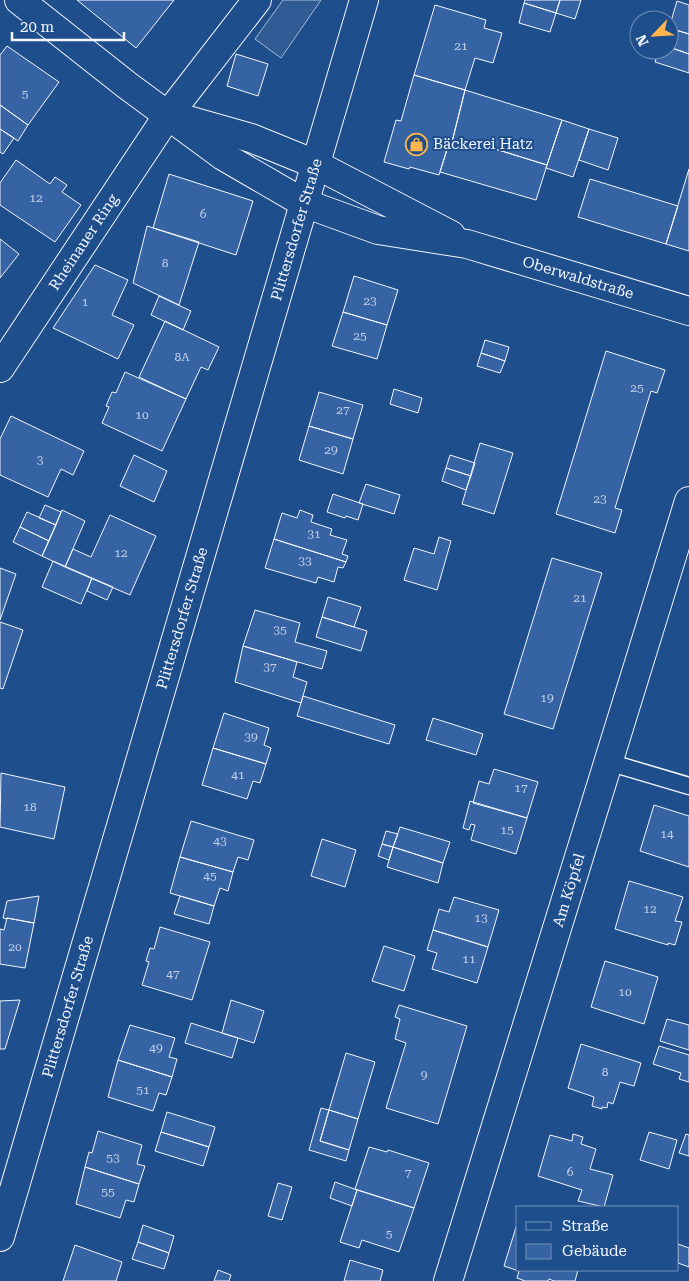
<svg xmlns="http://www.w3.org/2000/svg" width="689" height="1281" font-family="'Roboto Serif',serif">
<rect width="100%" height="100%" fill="#1f4e8c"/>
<path fill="#305b95" stroke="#a8bbd7" d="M 283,0 L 321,0 L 281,58 L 255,39 Z"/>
<path fill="#3563a3" stroke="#f2f6ff" d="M 77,0 L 174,0 L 136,48 Z
M 525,0 L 560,0 L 556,13 L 524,3 Z
M 560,0 L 581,0 L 575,19 L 556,13 Z
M 677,1 L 689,5 L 689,34 L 669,28 Z
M 524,3 L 556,13 L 550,32 L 519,23 Z
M 435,5 L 486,20 L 484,28 L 502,33 L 493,63 L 475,58 L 465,90 L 414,75 Z
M 669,28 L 689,34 L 689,54 L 669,47 Z
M 7,46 L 59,82 L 28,125 L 0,105 L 0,55 Z
M 669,47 L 689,54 L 689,73 L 655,62 L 659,50 L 669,50 Z
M 236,54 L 268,64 L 258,96 L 227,86 Z
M 414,75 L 465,90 L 452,142 L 451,144 L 449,143 L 439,175 L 410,167 L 409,169 L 384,162 L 396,120 L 401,121 Z
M 465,90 L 562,120 L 547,165 L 466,140 L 465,146 L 452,142 Z
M 0,105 L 28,125 L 18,141 L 0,129 Z
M 562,120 L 589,129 L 573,177 L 546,168 Z
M 0,129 L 14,138 L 3,154 L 0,152 Z
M 589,129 L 618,138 L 608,170 L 579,160 Z
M 466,140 L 547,165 L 536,200 L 440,172 L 449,143 L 451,144 L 452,142 L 465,146 Z
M 16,160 L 50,184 L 55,177 L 67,185 L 62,192 L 81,205 L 55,242 L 0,205 L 0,183 Z
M 689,169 L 689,251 L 666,244 Z
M 169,174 L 253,201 L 236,255 L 153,228 Z
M 590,179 L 678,206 L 666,244 L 578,217 Z
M 147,226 L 199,242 L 179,305 L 133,283 Z
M 0,239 L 19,254 L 0,278 Z
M 95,265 L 128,280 L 112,315 L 134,325 L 118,359 L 53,328 Z
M 354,276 L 398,290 L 387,325 L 343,312 Z
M 159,296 L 191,311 L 183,330 L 151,315 Z
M 343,312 L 387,325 L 377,359 L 332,346 Z
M 165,321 L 219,347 L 208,370 L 201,367 L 186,399 L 139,377 Z
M 485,340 L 509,347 L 505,361 L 481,353 Z
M 606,351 L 665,370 L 657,393 L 651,391 L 615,508 L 622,510 L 615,533 L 556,514 Z
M 481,353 L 505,361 L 500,373 L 477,366 Z
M 125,372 L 186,399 L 162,451 L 102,423 L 109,407 L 106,406 L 112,392 L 116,393 Z
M 394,389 L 422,398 L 418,413 L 390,404 Z
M 319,392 L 363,405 L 353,439 L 309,426 Z
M 11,416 L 84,451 L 73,475 L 61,469 L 48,497 L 0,475 L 0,439 Z
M 309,426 L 353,439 L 343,474 L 299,460 Z
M 480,443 L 513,453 L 494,514 L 462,504 Z
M 134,455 L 167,471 L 154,502 L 120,486 Z
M 450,455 L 475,463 L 471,476 L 446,468 Z
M 446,468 L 471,476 L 466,490 L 442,481 Z
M 366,484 L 400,495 L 394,514 L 359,503 Z
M 333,494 L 363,504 L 358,520 L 346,516 L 345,518 L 327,512 Z
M 45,505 L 61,512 L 56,525 L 39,518 Z
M 62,510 L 85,521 L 65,567 L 42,556 Z
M 300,510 L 313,515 L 311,522 L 332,529 L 330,535 L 347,540 L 342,554 L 348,556 L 346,562 L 274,539 L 282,513 L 297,518 Z
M 27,512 L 56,525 L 49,541 L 20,527 Z
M 110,515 L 156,536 L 130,595 L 65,567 L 73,549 L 91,557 Z
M 20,527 L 49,541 L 42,556 L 13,542 Z
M 439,537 L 451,541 L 437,590 L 404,580 L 414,548 L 434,554 Z
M 274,539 L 346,562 L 343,568 L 338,567 L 334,582 L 318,577 L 316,583 L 265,568 Z
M 552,558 L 602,573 L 553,729 L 504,714 Z
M 53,561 L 92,578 L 81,604 L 42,587 Z
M 0,568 L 16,574 L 0,620 Z
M 92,578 L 113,587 L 107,600 L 87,591 Z
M 328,597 L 361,607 L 354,627 L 322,617 Z
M 255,610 L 300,623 L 295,642 L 327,651 L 322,669 L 243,646 Z
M 322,617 L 367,631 L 361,651 L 316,637 Z
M 0,622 L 23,630 L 3,689 L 0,688 Z
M 243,646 L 297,662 L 293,677 L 307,682 L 301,703 L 235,682 Z
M 303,696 L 395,725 L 389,744 L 297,716 Z
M 224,713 L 269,728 L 264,745 L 271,748 L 266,764 L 213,748 Z
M 433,718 L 483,734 L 476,755 L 426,740 Z
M 213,748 L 266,764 L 260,783 L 253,781 L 247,799 L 202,785 Z
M 494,769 L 538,782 L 527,818 L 473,803 L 479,781 L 489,784 Z
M 1,773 L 65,787 L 54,839 L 0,827 Z
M 470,801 L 527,818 L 516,854 L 471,840 L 475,825 L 471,824 L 469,830 L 463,828 Z
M 654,805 L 689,816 L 689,867 L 640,851 Z
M 191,821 L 254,840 L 248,860 L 238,857 L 233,872 L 180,857 Z
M 400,827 L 450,842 L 443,863 L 393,847 Z
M 386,831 L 398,834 L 393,847 L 382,844 Z
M 322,839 L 356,850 L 345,887 L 311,876 Z
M 382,844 L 393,847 L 389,860 L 378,856 Z
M 393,847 L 443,863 L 438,883 L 387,867 Z
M 180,857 L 233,872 L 228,891 L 220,888 L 214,906 L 170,893 Z
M 629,881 L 683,897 L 675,921 L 682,922 L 675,945 L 668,943 L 668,945 L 615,929 Z
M 39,896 L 34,923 L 7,918 L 7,919 L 3,918 L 7,901 Z
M 180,896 L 214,906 L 209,924 L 174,914 Z
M 454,897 L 499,910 L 488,947 L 433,930 L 439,909 L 449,912 Z
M 7,918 L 34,923 L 25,968 L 0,964 L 0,929 L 4,930 Z
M 160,927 L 210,942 L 192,1000 L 142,985 L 149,962 L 146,961 L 150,948 L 154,949 Z
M 433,930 L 488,947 L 477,983 L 432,969 L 437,953 L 427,950 Z
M 384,946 L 415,956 L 404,991 L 372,981 Z
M 605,961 L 658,977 L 644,1024 L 591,1007 Z
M 20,1000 L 5,1049 L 0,1049 L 0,1001 Z
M 231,1000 L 264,1011 L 254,1043 L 222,1033 Z
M 399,1005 L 467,1026 L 438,1124 L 386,1108 L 406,1043 L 395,1039 L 400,1019 L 395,1017 Z
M 667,1019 L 689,1025 L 689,1050 L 660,1041 Z
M 191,1023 L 238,1038 L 232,1058 L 185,1043 Z
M 130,1025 L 175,1038 L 169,1057 L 177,1059 L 172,1077 L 118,1060 Z
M 581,1044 L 641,1063 L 634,1086 L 620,1082 L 613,1104 L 608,1102 L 607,1108 L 602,1107 L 602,1109 L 592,1106 L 594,1097 L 568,1088 Z
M 659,1046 L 689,1055 L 689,1082 L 679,1079 L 681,1073 L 653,1064 Z
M 346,1053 L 375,1062 L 358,1119 L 329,1110 Z
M 118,1060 L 172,1077 L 166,1095 L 159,1093 L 153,1111 L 108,1097 Z
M 321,1108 L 329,1110 L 320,1141 L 349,1150 L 346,1161 L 309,1150 Z
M 329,1110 L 358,1119 L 349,1150 L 320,1141 Z
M 167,1112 L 215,1127 L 209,1147 L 161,1132 Z
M 98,1131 L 142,1145 L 137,1164 L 145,1166 L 139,1184 L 85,1167 L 89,1152 L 92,1153 Z
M 161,1132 L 209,1147 L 203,1166 L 155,1151 Z
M 649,1132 L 677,1140 L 669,1169 L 640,1160 Z
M 573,1134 L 583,1137 L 581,1144 L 596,1149 L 590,1169 L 613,1175 L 604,1207 L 578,1201 L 582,1190 L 538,1176 L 550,1135 L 572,1141 Z
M 686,1134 L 689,1135 L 689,1156 L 679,1153 Z
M 369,1147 L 387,1152 L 388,1150 L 429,1163 L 414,1208 L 355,1189 Z
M 85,1167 L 139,1184 L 134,1202 L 126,1200 L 120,1218 L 76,1204 Z
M 335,1182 L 357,1190 L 352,1206 L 330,1198 Z
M 278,1183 L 292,1187 L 282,1220 L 268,1216 Z
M 357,1190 L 414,1208 L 399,1252 L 362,1240 L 359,1248 L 340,1242 Z
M 517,1224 L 518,1270 L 578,1270 L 575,1281 L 554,1281 L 549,1279 L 548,1281 L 525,1281 L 517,1278 L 519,1271 L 504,1266 Z
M 143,1225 L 174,1236 L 169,1253 L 138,1242 Z
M 138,1242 L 169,1253 L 164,1269 L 132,1259 Z
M 678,1244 L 689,1248 L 689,1267 L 678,1263 Z
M 75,1245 L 122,1262 L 116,1281 L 63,1281 Z
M 350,1260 L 383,1270 L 380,1281 L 344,1281 Z
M 218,1270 L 231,1275 L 229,1281 L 214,1281 Z"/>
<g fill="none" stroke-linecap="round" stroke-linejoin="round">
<defs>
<path id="service" d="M 608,762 L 689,786"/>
<g id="minor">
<path d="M 19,0 L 128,86 L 223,156 L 304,203"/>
<path d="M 184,119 L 251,138 L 315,164"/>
<path id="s1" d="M 0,368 L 168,115 L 257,0"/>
<path id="s2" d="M 448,1281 L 689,501"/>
</g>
<g id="tertiary">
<path d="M 315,164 L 451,235"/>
<path id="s3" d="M 304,203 L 378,230 L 467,244 L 689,311"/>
<path id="s4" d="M 0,1237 L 364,0"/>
</g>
</defs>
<use href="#service" stroke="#f2f6ff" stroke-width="19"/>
<use href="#minor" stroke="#f2f6ff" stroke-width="30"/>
<use href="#tertiary" stroke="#f2f6ff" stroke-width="30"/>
<use href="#service" stroke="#1f4e8c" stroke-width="16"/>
<use href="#minor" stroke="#1f4e8c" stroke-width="28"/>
<use href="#tertiary" stroke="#1f4e8c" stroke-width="28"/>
</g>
<defs>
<symbol id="shop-ring" viewBox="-11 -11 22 22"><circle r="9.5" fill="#1f4e8c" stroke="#ffb74d" stroke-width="1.5"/><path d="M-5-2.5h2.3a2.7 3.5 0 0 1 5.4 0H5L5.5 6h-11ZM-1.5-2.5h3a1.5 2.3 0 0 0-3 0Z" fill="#ffb74d"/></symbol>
</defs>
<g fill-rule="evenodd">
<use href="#shop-ring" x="404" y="132" width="25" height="25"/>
</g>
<g text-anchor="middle" stroke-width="4" stroke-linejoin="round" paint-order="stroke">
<g font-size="12" fill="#c3d1e8">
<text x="461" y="50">21</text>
<text x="25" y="98">5</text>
<text x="36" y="202">12</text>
<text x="203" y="218">6</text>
<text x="165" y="267">8</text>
<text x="370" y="305">23</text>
<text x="85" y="306">1</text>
<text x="360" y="340">25</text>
<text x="182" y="361">8A</text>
<text x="637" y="392">25</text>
<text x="343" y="414">27</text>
<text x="142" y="419">10</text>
<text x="331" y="454">29</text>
<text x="40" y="464">3</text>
<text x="600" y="503">23</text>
<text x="314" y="538">31</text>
<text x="121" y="557">12</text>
<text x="305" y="565">33</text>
<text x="580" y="602">21</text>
<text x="280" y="634">35</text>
<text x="270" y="671">37</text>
<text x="547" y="702">19</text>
<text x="251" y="741">39</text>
<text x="238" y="779">41</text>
<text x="521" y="792">17</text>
<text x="30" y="811">18</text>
<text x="507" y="834">15</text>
<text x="667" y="838">14</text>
<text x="220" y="845">43</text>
<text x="210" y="880">45</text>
<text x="650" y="913">12</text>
<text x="481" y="922">13</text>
<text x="15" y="951">20</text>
<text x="469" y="963">11</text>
<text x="173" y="978">47</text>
<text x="625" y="996">10</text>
<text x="156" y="1052">49</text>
<text x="605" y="1076">8</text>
<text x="424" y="1079">9</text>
<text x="143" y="1094">51</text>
<text x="113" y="1162">53</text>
<text x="570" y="1176">6</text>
<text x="408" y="1177">7</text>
<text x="108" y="1196">55</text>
<text x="389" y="1238">5</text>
</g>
<g font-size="15" fill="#f2f6ff" stroke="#1f4e8c" text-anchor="start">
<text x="433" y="149">Bäckerei Hatz</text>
</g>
<g font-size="15" fill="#f2f6ff" stroke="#1f4e8c">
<text dy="5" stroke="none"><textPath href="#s4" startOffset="1050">Plittersdorfer Straße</textPath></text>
<text dy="5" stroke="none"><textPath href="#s1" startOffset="151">Rheinauer Ring</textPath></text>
<text dy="5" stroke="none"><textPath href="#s3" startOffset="285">Oberwaldstraße</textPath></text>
<text dy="5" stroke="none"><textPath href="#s4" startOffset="645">Plittersdorfer Straße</textPath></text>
<text dy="5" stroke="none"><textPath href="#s2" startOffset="409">Am Köpfel</textPath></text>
<text dy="5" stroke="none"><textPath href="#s4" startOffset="240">Plittersdorfer Straße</textPath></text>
</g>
</g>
<rect x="516" y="1206" width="162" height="65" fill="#1f4e8c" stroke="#7391ba"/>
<rect x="526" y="1222" width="25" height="8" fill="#1f4e8c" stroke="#7391ba"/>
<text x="562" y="1231" font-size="15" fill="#f2f6ff">Straße</text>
<rect x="526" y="1244" width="25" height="15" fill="#3563a3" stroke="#7391ba"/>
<text x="562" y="1256" font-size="15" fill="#f2f6ff">Gebäude</text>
<g transform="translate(654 35) rotate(245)"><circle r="24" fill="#1f4e8c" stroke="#7391ba"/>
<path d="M0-4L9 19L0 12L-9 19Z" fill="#ffb74d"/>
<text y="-8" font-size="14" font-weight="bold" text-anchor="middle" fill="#f2f6ff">N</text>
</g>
<path d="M12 32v8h112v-8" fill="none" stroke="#f2f6ff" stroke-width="2.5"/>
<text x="20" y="32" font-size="15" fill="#f2f6ff" stroke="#1f4e8c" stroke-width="4" paint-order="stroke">20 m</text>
</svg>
